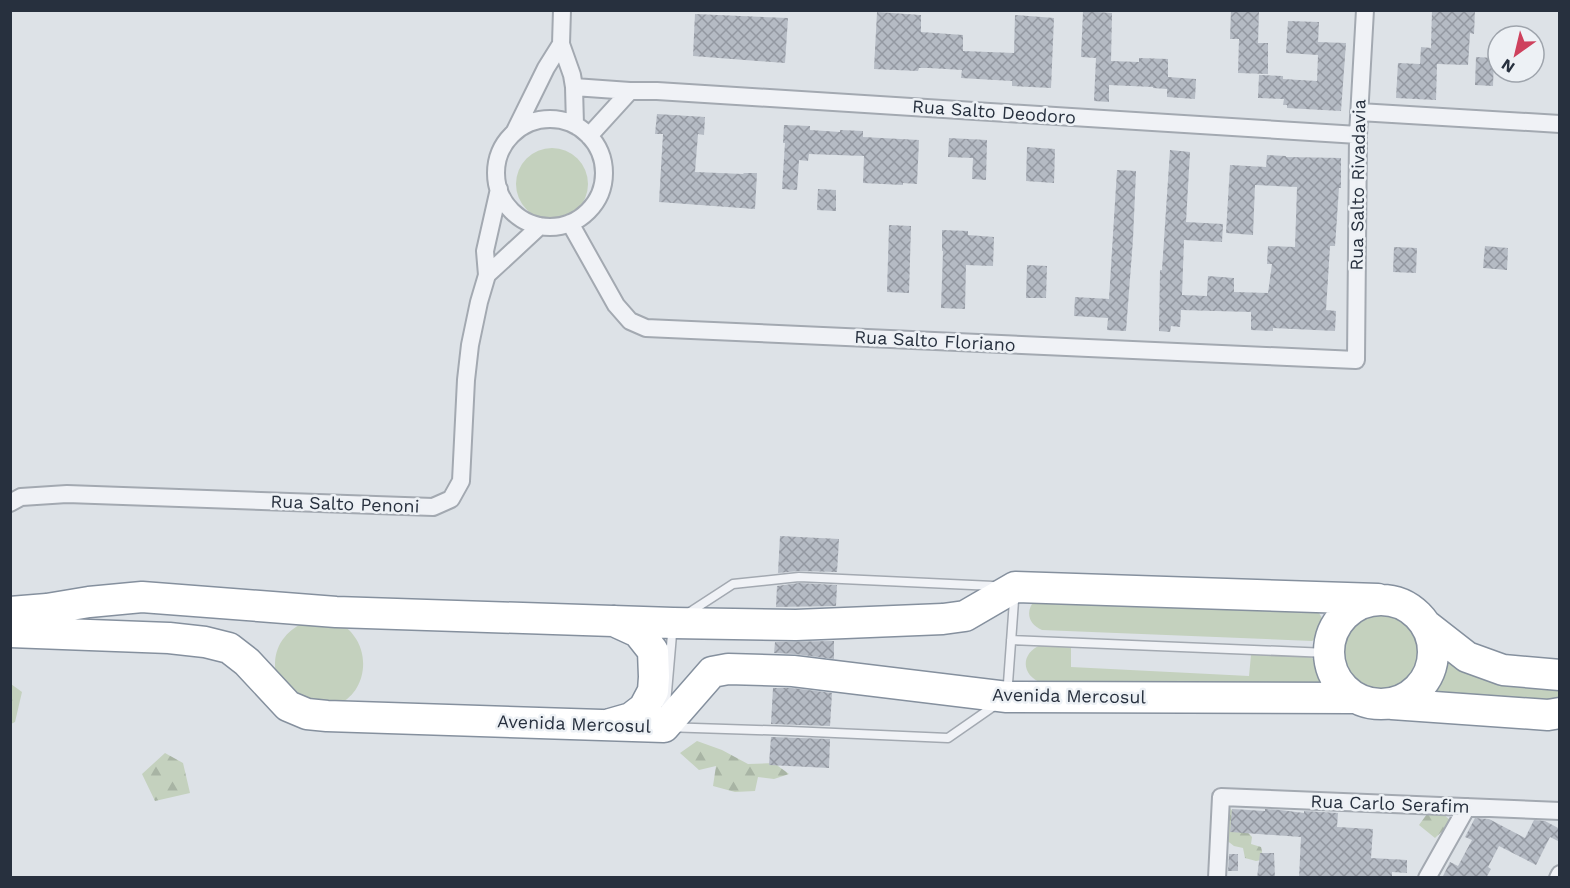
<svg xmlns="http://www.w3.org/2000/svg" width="1570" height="888" font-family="'Work Sans',sans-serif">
<defs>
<pattern id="forest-firs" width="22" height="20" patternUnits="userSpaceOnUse" patternTransform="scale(1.5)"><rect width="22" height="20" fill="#c4d1be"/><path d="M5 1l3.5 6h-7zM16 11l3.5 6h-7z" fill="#a8b4a4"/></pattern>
<pattern id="building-cross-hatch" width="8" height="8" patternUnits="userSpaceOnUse" patternTransform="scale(1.5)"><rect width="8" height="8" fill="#b5bbc4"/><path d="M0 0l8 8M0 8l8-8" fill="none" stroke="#9398a1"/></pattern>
</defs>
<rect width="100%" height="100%" fill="#dde2e7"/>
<path fill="#c4d1be" d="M516 184a36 36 0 1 1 72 0a36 36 0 1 1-72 0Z
M 1035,600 L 1317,611 C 1327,621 1325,634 1312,641 L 1042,630 C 1028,624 1025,611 1035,600 Z
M1338 654a44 44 0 1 1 88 0a44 44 0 1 1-88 0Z
M 307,621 C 316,622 336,623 344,627 C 348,628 352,633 354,636 C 370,657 365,692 339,704 C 330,707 316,706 307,706 C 300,700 280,684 277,677 C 275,673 275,667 275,663 C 276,642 289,629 307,621 Z
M 1041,645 L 1071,647 L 1071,667 L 1249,676 L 1251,655 L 1308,656 C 1321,661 1320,675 1328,686 L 1042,683 C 1021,676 1020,653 1041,645 Z
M 1450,660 L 1559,681 L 1559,706 L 1431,694 L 1441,680 Z"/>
<path fill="url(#forest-firs)" d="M 11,684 L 22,692 L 15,722 L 11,724 Z
M 697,741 L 722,750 L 748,764 L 774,763 L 789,774 L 774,779 L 758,777 L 755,791 L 735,792 L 713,786 L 716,766 L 699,770 L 680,753 Z
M 165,753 L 183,763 L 190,793 L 155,801 L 142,774 Z
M 1230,808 C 1238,817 1243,828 1252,837 L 1251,844 L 1261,847 L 1262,851 L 1261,860 L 1256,861 L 1245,858 L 1243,848 L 1234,846 L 1221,836 L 1225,812 Z
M 1441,812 L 1452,822 L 1435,838 L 1419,825 L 1427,814 Z"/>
<path fill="url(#building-cross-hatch)" d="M 1231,10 L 1259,10 L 1258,43 L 1268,43 L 1268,74 L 1238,73 L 1239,39 L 1230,39 Z
M 1432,10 L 1475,10 L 1474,34 L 1470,33 L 1468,65 L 1437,64 L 1436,100 L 1396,98 L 1398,63 L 1420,64 L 1421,47 L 1431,48 Z
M 1083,11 L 1112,13 L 1111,61 L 1139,62 L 1139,58 L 1168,59 L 1168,77 L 1196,79 L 1195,99 L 1167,97 L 1167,89 L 1153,88 L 1153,87 L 1109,85 L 1109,102 L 1094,101 L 1096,58 L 1081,57 Z
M 877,12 L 921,15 L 921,32 L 963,35 L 963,51 L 1014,53 L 1015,15 L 1054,18 L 1051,88 L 1012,86 L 1012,81 L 961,78 L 962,70 L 929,68 L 919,68 L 918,71 L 874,69 Z
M 695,14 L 788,18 L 785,63 L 693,56 Z
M 1288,21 L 1319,22 L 1318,42 L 1346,43 L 1341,111 L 1287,108 L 1287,105 L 1283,105 L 1284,99 L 1258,98 L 1259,75 L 1283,76 L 1283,79 L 1317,81 L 1318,55 L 1286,53 Z
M 1476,57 L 1494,58 L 1493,86 L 1475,85 Z
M 657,114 L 705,117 L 704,135 L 698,134 L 695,172 L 743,174 L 744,173 L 757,173 L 755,209 L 659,202 L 663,134 L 655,134 Z
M 784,125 L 810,126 L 810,130 L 840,132 L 840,130 L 863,131 L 863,137 L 919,140 L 917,184 L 903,183 L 903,185 L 863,183 L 864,156 L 809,154 L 808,161 L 799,160 L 797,190 L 782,189 L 785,143 L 783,143 Z
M 949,138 L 987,140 L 986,180 L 972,179 L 973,158 L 948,157 Z
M 1027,147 L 1055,149 L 1054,183 L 1026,181 Z
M 1170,150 L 1190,152 L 1186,222 L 1223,224 L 1222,242 L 1184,240 L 1182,295 L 1207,296 L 1208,276 L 1234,278 L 1234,292 L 1268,293 L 1272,264 L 1267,264 L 1268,246 L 1295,247 L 1297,187 L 1255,185 L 1253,235 L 1226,233 L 1230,165 L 1266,167 L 1267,155 L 1286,156 L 1286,157 L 1341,158 L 1341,188 L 1339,188 L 1335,246 L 1330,246 L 1326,310 L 1336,311 L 1335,331 L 1273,328 L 1273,331 L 1251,330 L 1251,312 L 1181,310 L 1180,327 L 1171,326 L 1170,332 L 1159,331 L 1160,270 L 1162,270 Z
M 1117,170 L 1136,171 L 1133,239 L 1126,331 L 1107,330 L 1108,318 L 1074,316 L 1075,297 L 1109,299 Z
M 818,189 L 836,190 L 836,211 L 817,210 Z
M 889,225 L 911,226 L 909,293 L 887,292 Z
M 942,230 L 968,231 L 968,235 L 994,237 L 993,266 L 966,265 L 965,309 L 941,308 L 943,251 L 942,251 Z
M 1485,246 L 1508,248 L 1507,270 L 1483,268 Z
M 1394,247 L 1417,248 L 1416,273 L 1393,272 Z
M 1027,265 L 1047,266 L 1046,298 L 1026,298 Z
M 780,536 L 839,539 L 837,572 L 799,571 L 778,573 Z
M 799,583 L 837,585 L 836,606 L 776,607 L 777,586 Z
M 834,641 L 834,659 L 795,654 L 774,653 L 775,642 Z
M 773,688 L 792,688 L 832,693 L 830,726 L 771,724 Z
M 771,737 L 830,739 L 829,768 L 769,765 Z
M 1232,809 L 1265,811 L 1265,809 L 1280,810 L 1304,813 L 1304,811 L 1338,813 L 1337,827 L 1373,829 L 1371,858 L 1407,860 L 1407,873 L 1392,872 L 1392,878 L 1299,878 L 1301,837 L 1230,832 Z
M 1475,818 L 1489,819 L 1525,838 L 1534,820 L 1545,821 L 1560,829 L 1560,842 L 1550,837 L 1536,865 L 1499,846 L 1488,867 L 1491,869 L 1486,878 L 1442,878 L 1450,862 L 1458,866 L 1472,840 L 1465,837 Z
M 1260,853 L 1274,853 L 1275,878 L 1257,878 Z
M 1229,854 L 1238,854 L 1238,871 L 1228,871 Z"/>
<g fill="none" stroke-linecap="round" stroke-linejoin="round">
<defs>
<path id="lane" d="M 799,577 L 1015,587 L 1007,697 L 948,738 L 790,731 L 664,727 L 673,623 L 733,584 Z
M 1011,640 L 1328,653"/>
<path id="street" d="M 562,10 L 561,44 L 572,75 L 574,87 L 575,125
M 574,87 L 630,91 L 657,91 L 1358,135
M 1359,112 L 1560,124
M496 173a54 54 0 1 1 108 0a54 54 0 1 1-108 0Z
M 515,131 L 546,68 L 561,44
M 589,136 L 630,91
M 570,223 L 616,305 L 630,321 L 646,328 L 1356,360 L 1358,135 L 1365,10
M 487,275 L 540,226
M 10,503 L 21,497 L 67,494 L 433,507 L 451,499 L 461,481 L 466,380 L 470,345 L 479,302 L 487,275 L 485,251 L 499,189
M 1217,878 L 1221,797 L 1560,811
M 1427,878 L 1467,807
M 1558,878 L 1560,874"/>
<path id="highway" d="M1329 652a52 52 0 1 1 104 0a52 52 0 1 1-104 0Z
M 10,612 L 47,609 L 89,602 L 142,597 L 336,612 L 673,623 L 796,625 L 943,619 L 965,616 L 1015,587 L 1378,599
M 1426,625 L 1467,657 L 1503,670 L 1560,675
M 10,632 L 169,638 L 205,642 L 229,648 L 247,662 L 288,706 L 307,714 L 327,716 L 664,727 L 712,672 L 728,669 L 793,671 L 1007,697 L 1353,698
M 1392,704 L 1548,715 L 1560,713
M 610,724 L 631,718 L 644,708 L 653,691 L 654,677 L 653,651 L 638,632 L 614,621"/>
</defs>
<use href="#lane" stroke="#a3a9b1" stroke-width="11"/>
<use href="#street" stroke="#a3a9b1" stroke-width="20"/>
<use href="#highway" stroke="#85909e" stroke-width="33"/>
<use href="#lane" stroke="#f0f2f6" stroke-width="8"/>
<use href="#street" stroke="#f0f2f6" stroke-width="16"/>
<use href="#highway" stroke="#fff" stroke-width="30"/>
</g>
<g text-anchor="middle" stroke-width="5" stroke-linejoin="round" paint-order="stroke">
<g font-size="18" fill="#27303e" stroke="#edf1f5">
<text transform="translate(994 112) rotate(4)" y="6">Rua Salto Deodoro</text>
<text transform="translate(1358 185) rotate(-89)" y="6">Rua Salto Rivadavia</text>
<text transform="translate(935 341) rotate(3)" y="6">Rua Salto Floriano</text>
<text transform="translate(345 504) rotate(2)" y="6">Rua Salto Penoni</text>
<text transform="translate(1069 696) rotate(1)" y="6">Avenida Mercosul</text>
<text transform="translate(574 724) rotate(2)" y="6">Avenida Mercosul</text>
<text transform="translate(1390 804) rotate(2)" y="6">Rua Carlo Serafim</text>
</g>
</g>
<rect width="1570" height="888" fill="none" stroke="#27303e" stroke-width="24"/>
<g transform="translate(1516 54) rotate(214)"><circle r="28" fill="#edf1f5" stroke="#9ea4ac" stroke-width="1.5"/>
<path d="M0-4.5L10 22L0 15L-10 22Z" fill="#ce415d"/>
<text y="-9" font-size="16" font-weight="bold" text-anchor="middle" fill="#27303e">N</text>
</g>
</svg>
